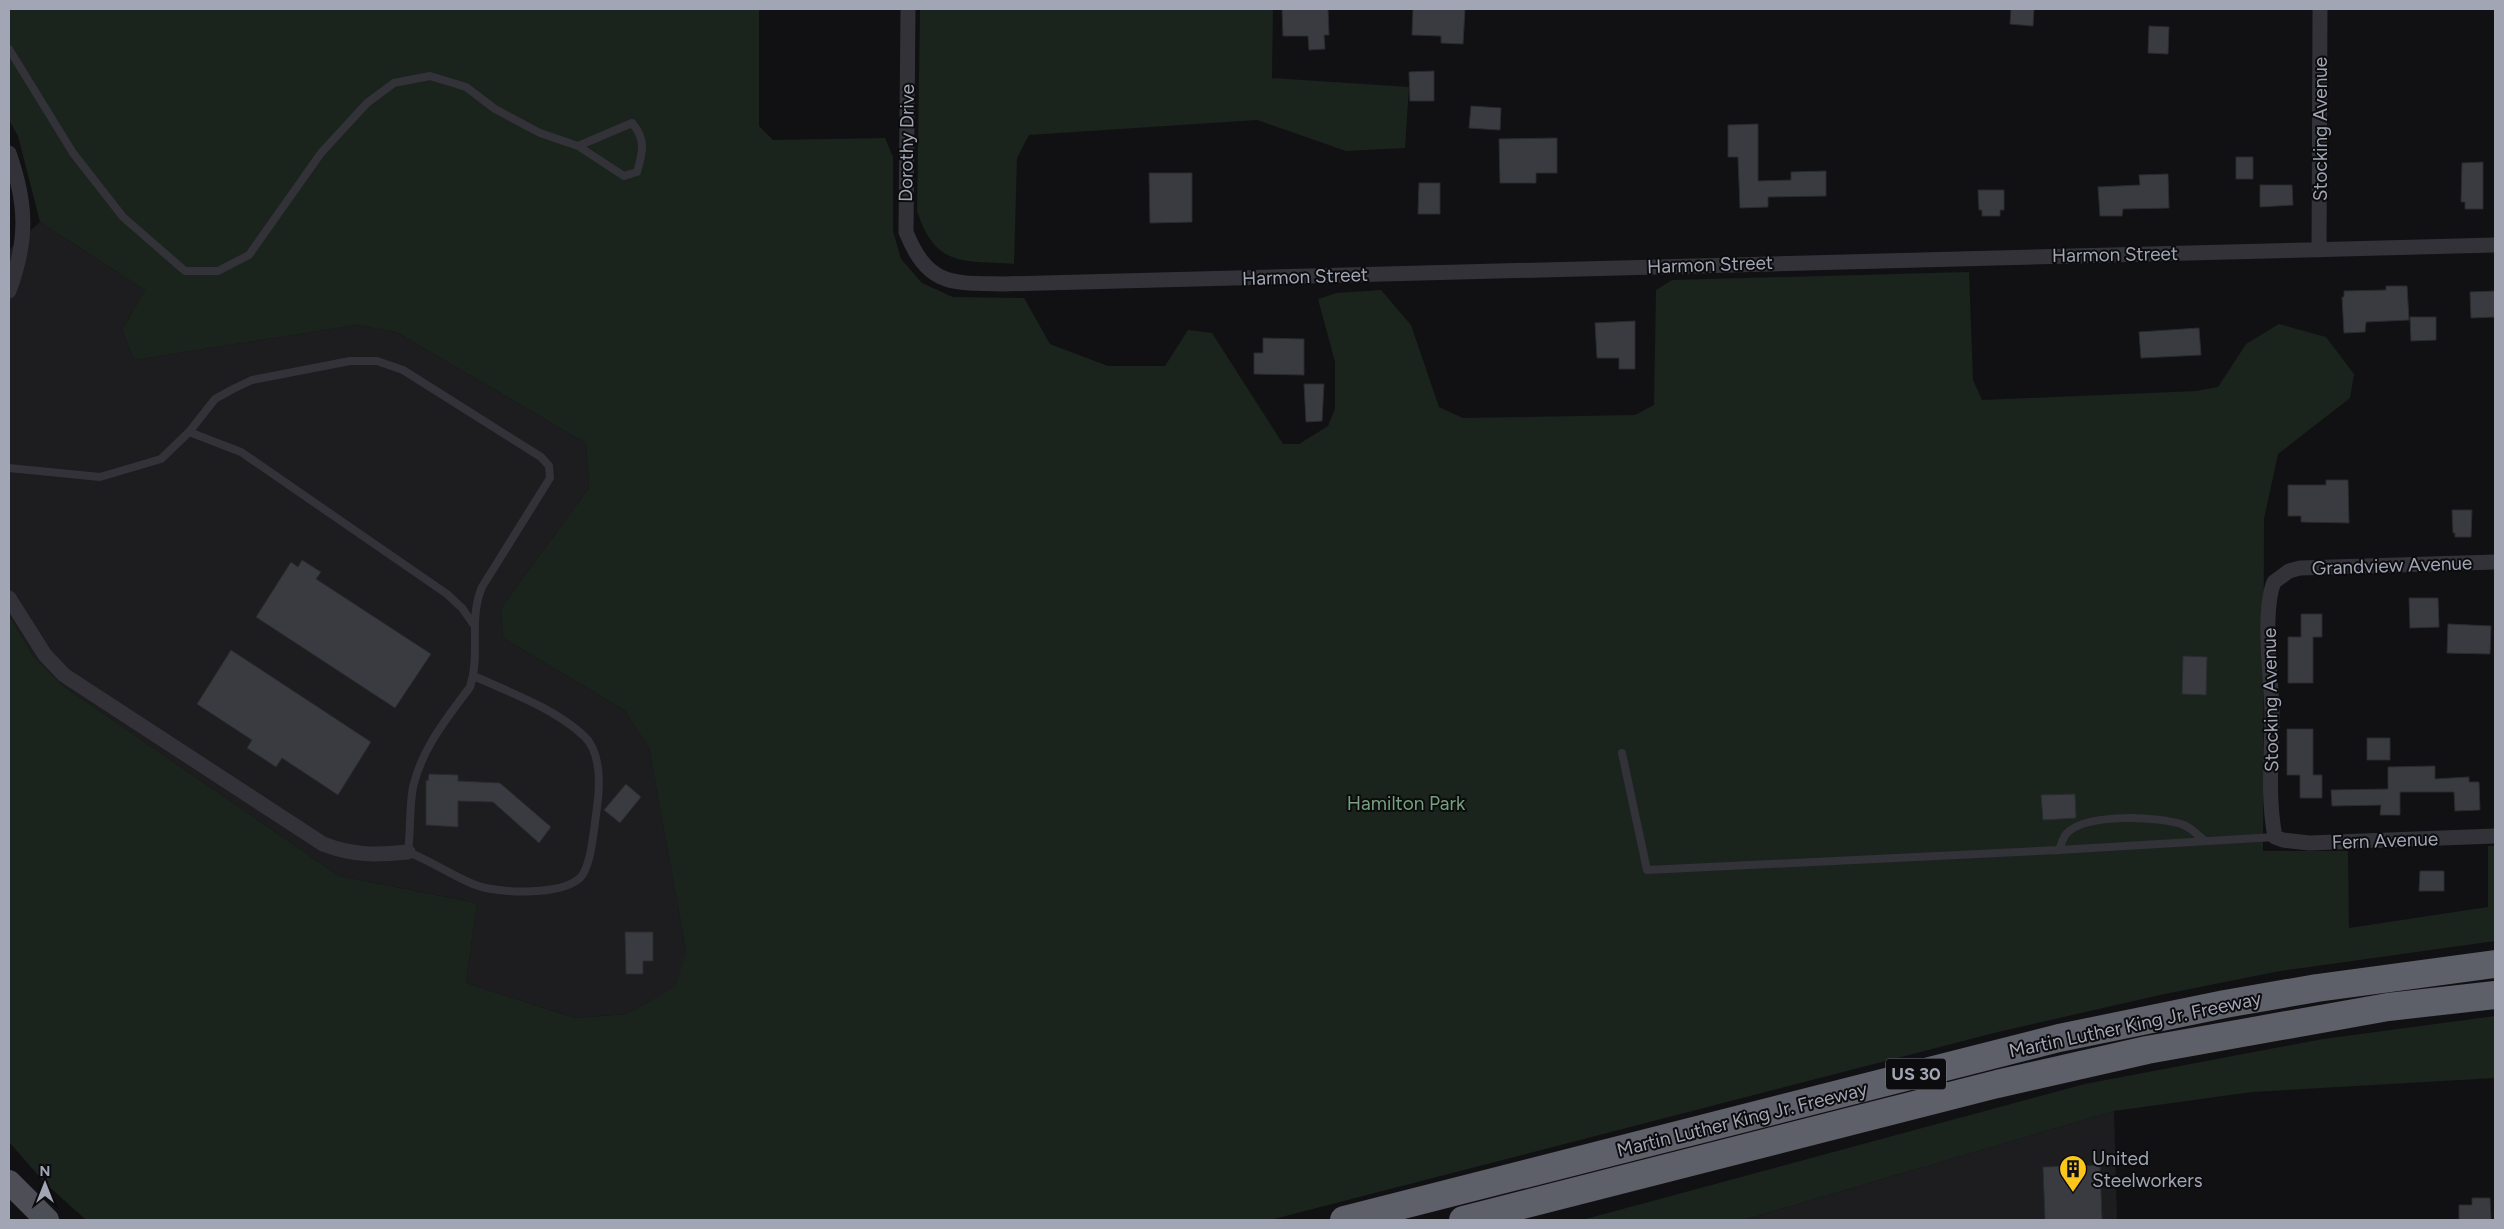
<svg xmlns="http://www.w3.org/2000/svg" width="2504" height="1229" font-family="Figtree,sans-serif">
<rect width="100%" height="100%" fill="#111113"/>
<path fill="#1d1d20" d="M 40,222 L 145,290 L 122,330 L 134,360 L 356,325 L 396,332 L 586,443 L 589,488 L 501,608 L 503,638 L 624,710 L 649,748 L 686,950 L 677,986 L 627,1014 L 575,1018 L 466,983 L 477,903 L 339,876 L 63,686 L 33,656 L 9,615 L 9,250 Z
M 2114,1111 L 2117,1220 L 1743,1220 Z"/>
<path fill="#1b231d" d="M 9,9 L 759,9 L 759,126 L 773,140 L 885,138 L 893,157 L 893,231 L 901,259 L 922,283 L 953,297 L 1024,298 L 1050,344 L 1108,366 L 1165,366 L 1188,330 L 1212,333 L 1283,444 L 1299,444 L 1328,426 L 1335,409 L 1335,362 L 1318,299 L 1337,293 L 1381,290 L 1411,325 L 1439,407 L 1463,418 L 1635,415 L 1654,405 L 1656,290 L 1672,280 L 1969,272 L 1973,380 L 1982,400 L 2196,391 L 2218,387 L 2246,344 L 2279,324 L 2326,337 L 2354,374 L 2350,398 L 2278,454 L 2264,519 L 2263,851 L 2348,851 L 2349,928 L 2488,907 L 2488,846 L 2495,846 L 2495,941 L 2280,971 L 2160,995 L 1998,1032 L 1270,1220 L 86,1220 L 45,1183 L 9,1142 L 9,615 L 33,656 L 63,686 L 339,876 L 477,903 L 466,983 L 575,1018 L 627,1014 L 676,986 L 686,950 L 649,748 L 624,710 L 503,638 L 501,608 L 589,488 L 586,443 L 396,332 L 356,325 L 134,360 L 122,330 L 145,290 L 40,222 L 18,136 L 9,120 Z
M 920,9 L 1273,9 L 1272,78 L 1409,87 L 1405,148 L 1346,151 L 1257,120 L 1029,135 L 1017,158 L 1014,264 C 962,260 936,268 917,211 Z
M 2495,1016 L 2495,1078 L 2252,1092 L 2114,1111 L 1743,1220 L 1582,1220 L 2085,1084 L 2323,1039 Z"/>
<path fill="#3a3b40" stroke="#2b2b2f" d="M 1282,9 L 1328,9 L 1329,35 L 1324,35 L 1325,49 L 1309,50 L 1308,36 L 1283,36 Z
M 1413,9 L 1465,9 L 1463,44 L 1441,43 L 1441,36 L 1412,35 Z
M 2011,9 L 2034,9 L 2033,26 L 2010,24 Z
M 2149,26 L 2169,27 L 2168,54 L 2148,53 Z
M 1434,71 L 1434,101 L 1410,101 L 1409,72 Z
M 1471,106 L 1501,108 L 1500,130 L 1469,128 Z
M 1758,124 L 1758,181 L 1791,180 L 1791,172 L 1826,171 L 1826,196 L 1768,197 L 1768,207 L 1740,208 L 1738,157 L 1728,157 L 1728,125 Z
M 1557,138 L 1557,173 L 1536,173 L 1536,183 L 1500,183 L 1499,139 Z
M 2236,157 L 2253,157 L 2253,179 L 2236,179 Z
M 2483,162 L 2483,209 L 2465,209 L 2465,202 L 2461,202 L 2462,163 Z
M 1149,173 L 1192,173 L 1192,222 L 1150,223 Z
M 2168,174 L 2169,208 L 2123,209 L 2122,216 L 2100,216 L 2098,187 L 2140,185 L 2139,175 Z
M 1419,183 L 1440,183 L 1440,214 L 1418,214 Z
M 2260,185 L 2292,185 L 2293,205 L 2260,207 Z
M 1978,190 L 2004,190 L 2004,210 L 2000,210 L 2000,216 L 1982,216 L 1982,210 L 1979,210 Z
M 2386,286 L 2407,286 L 2409,320 L 2366,322 L 2365,332 L 2344,333 L 2342,297 L 2344,297 L 2344,291 L 2386,290 Z
M 2495,291 L 2495,317 L 2471,318 L 2470,292 Z
M 2410,317 L 2436,317 L 2436,340 L 2411,341 Z
M 1635,321 L 1635,369 L 1619,369 L 1619,358 L 1597,358 L 1595,323 Z
M 2199,328 L 2201,355 L 2141,358 L 2139,332 Z
M 1263,338 L 1304,339 L 1304,375 L 1254,374 L 1254,353 L 1263,353 Z
M 1304,384 L 1324,384 L 1322,421 L 1306,422 Z
M 2326,480 L 2348,480 L 2349,523 L 2301,522 L 2301,516 L 2288,516 L 2288,485 L 2326,485 Z
M 2452,510 L 2472,510 L 2471,537 L 2455,537 L 2455,533 L 2453,533 Z
M 302,560 L 321,572 L 316,579 L 431,654 L 395,708 L 256,617 L 291,562 L 298,567 Z
M 2409,598 L 2438,598 L 2439,627 L 2410,628 Z
M 2301,614 L 2322,614 L 2322,637 L 2313,637 L 2313,683 L 2288,683 L 2288,637 L 2301,637 Z
M 2448,624 L 2491,626 L 2490,654 L 2447,653 Z
M 231,650 L 371,742 L 338,795 L 282,758 L 276,767 L 247,748 L 252,740 L 197,704 Z
M 2183,656 L 2207,657 L 2206,695 L 2182,694 Z
M 2287,729 L 2313,729 L 2313,775 L 2322,775 L 2322,798 L 2300,798 L 2300,775 L 2287,775 Z
M 2367,738 L 2390,738 L 2390,760 L 2367,760 Z
M 2435,766 L 2435,779 L 2469,777 L 2469,782 L 2479,782 L 2480,810 L 2455,811 L 2454,792 L 2400,792 L 2400,815 L 2380,815 L 2381,805 L 2332,806 L 2331,790 L 2388,789 L 2388,767 Z
M 429,774 L 458,775 L 458,781 L 500,783 L 551,827 L 539,843 L 493,802 L 458,801 L 458,827 L 426,825 L 426,780 L 428,781 Z
M 626,784 L 641,797 L 620,823 L 604,810 Z
M 2075,794 L 2076,818 L 2043,820 L 2041,795 Z
M 2420,871 L 2444,871 L 2444,891 L 2419,891 Z
M 625,932 L 653,932 L 653,961 L 643,961 L 643,974 L 626,974 Z
M 2100,1165 L 2102,1220 L 2045,1220 L 2043,1167 Z
M 2472,1198 L 2490,1198 L 2491,1220 L 2459,1220 L 2459,1205 L 2472,1205 Z"/>
<g fill="none" stroke-linecap="round" stroke-linejoin="round">
<path stroke="#323238" stroke-width="8" d="M 9,49 L 73,153 L 123,217 L 185,271 L 218,271 L 249,255 L 321,153 L 367,103 L 394,83 L 430,76 L 466,87 L 495,109 L 540,133 L 578,146 L 624,176 L 637,172 C 643,152 646,139 632,123 L 578,146
M 189,432 L 241,452 L 447,594 L 462,608 L 474,625
M 9,468 L 100,477 L 161,459 L 189,432 L 215,399 L 233,389 L 252,380 L 350,361 L 377,361 L 403,370 L 541,457 L 549,466 L 550,478 L 482,587 C 468,620 481,653 470,687 C 447,718 422,748 413,787 C 409,808 411,830 408,852 C 431,861 451,875 473,884 C 496,894 560,896 580,878 C 592,866 594,825 597,808 C 600,786 602,753 584,736 C 554,708 511,693 474,676
M 1622,753 L 1647,870 L 2059,850 L 2275,837
M 2059,850 C 2061,845 2063,837 2067,833 C 2087,813 2159,816 2184,825 C 2191,828 2199,836 2205,841"/>
<path stroke="#323238" stroke-width="15" d="M 908,9 L 906,232 C 928,286 950,283 1003,284 L 2495,245
M 9,153 C 27,204 28,240 9,291
M 2319,250 L 2320,9
M 2495,562 L 2300,568 L 2289,571 L 2274,582 C 2262,612 2271,677 2272,711 C 2272,753 2267,795 2275,837 L 2283,840 L 2309,843 L 2495,836
M 9,598 L 45,655 L 64,675 L 323,844 C 354,856 376,855 408,852"/>
<path stroke="#4d4f57" stroke-width="24" d="M 9,1182 L 47,1220"/>
<path stroke="#5d5f69" stroke-width="28" d="M 1344,1220 L 2059,1038 L 2225,1004 L 2317,988 L 2495,964
M 1463,1220 L 1997,1084 L 2147,1050 L 2388,1007 L 2495,995"/>
</g>
<defs>
<symbol id="building-pin" viewBox="-11 -11 22 30"><path d="M0 17L-7.5 6A9.5 9.5 0 1 1 7.5 6Z" fill="#fec61d" stroke="#0c0c0e"/><path d="M-4-6H4V6H1V3H-1V6H-4ZM-2.5-4.3h1.7v1.8h-1.7ZM.8-4.3h1.7v1.8H.8ZM-2.5-1h1.7V.8h-1.7ZM.8-1h1.7V.8H.8Z" fill="#111"/></symbol>
</defs>
<g fill-rule="evenodd">
<use href="#building-pin" x="2057" y="1153" width="32" height="43"/>
</g>
<g text-anchor="middle" stroke-width="4" stroke-linejoin="round" paint-order="stroke">
<rect fill="#0c0c0e" stroke="#747782" stroke-width="1" x="1886" y="1058.5" width="60" height="31" rx="4"/>
<g font-size="18" font-weight="bold" fill="#a1a5b4">
<text x="1916" y="1080">US 30</text>
</g>
<g font-size="19" fill="#a1a5b4" stroke="#0c0c0e">
<text transform="translate(2320 129) rotate(-90)" y="7">Stocking Avenue</text>
<text transform="translate(906 143) rotate(-89)" y="7">Dorothy Drive</text>
<text transform="translate(2115 254) rotate(-1)" y="7">Harmon Street</text>
<text transform="translate(1710 264) rotate(-2)" y="7">Harmon Street</text>
<text transform="translate(1305 276) rotate(-2)" y="7">Harmon Street</text>
<text transform="translate(2392 565) rotate(-2)" y="7">Grandview Avenue</text>
<text transform="translate(2270 700) rotate(-91)" y="7">Stocking Avenue</text>
<text transform="translate(2385 840) rotate(-2)" y="7">Fern Avenue</text>
<text transform="translate(2135 1024) rotate(-12)" y="7">Martin Luther King Jr. Freeway</text>
<text transform="translate(1742 1119) rotate(-14)" y="7">Martin Luther King Jr. Freeway</text>
</g>
<g font-size="19" fill="#76a17d" stroke="#0c0c0e">
<text x="1406" y="810">Hamilton Park</text>
</g>
<g font-size="19" fill="#a1a5b4" stroke="#0c0c0e" text-anchor="start">
<text x="2092" y="1165">United<tspan x="2092" dy="22">Steelworkers</tspan></text>
</g>
</g>
<rect width="2504" height="1229" fill="none" stroke="#a1a5b4" stroke-width="20"/>
<g transform="translate(45 1184)" stroke="#0c0c0e" stroke-width="4" paint-order="stroke">
<path d="M0-4L9 19L0 12L-9 19Z" fill="#a1a5b4"/>
<text y="-8" font-size="14" font-weight="bold" text-anchor="middle" fill="#a1a5b4">N</text>
</g>
</svg>
